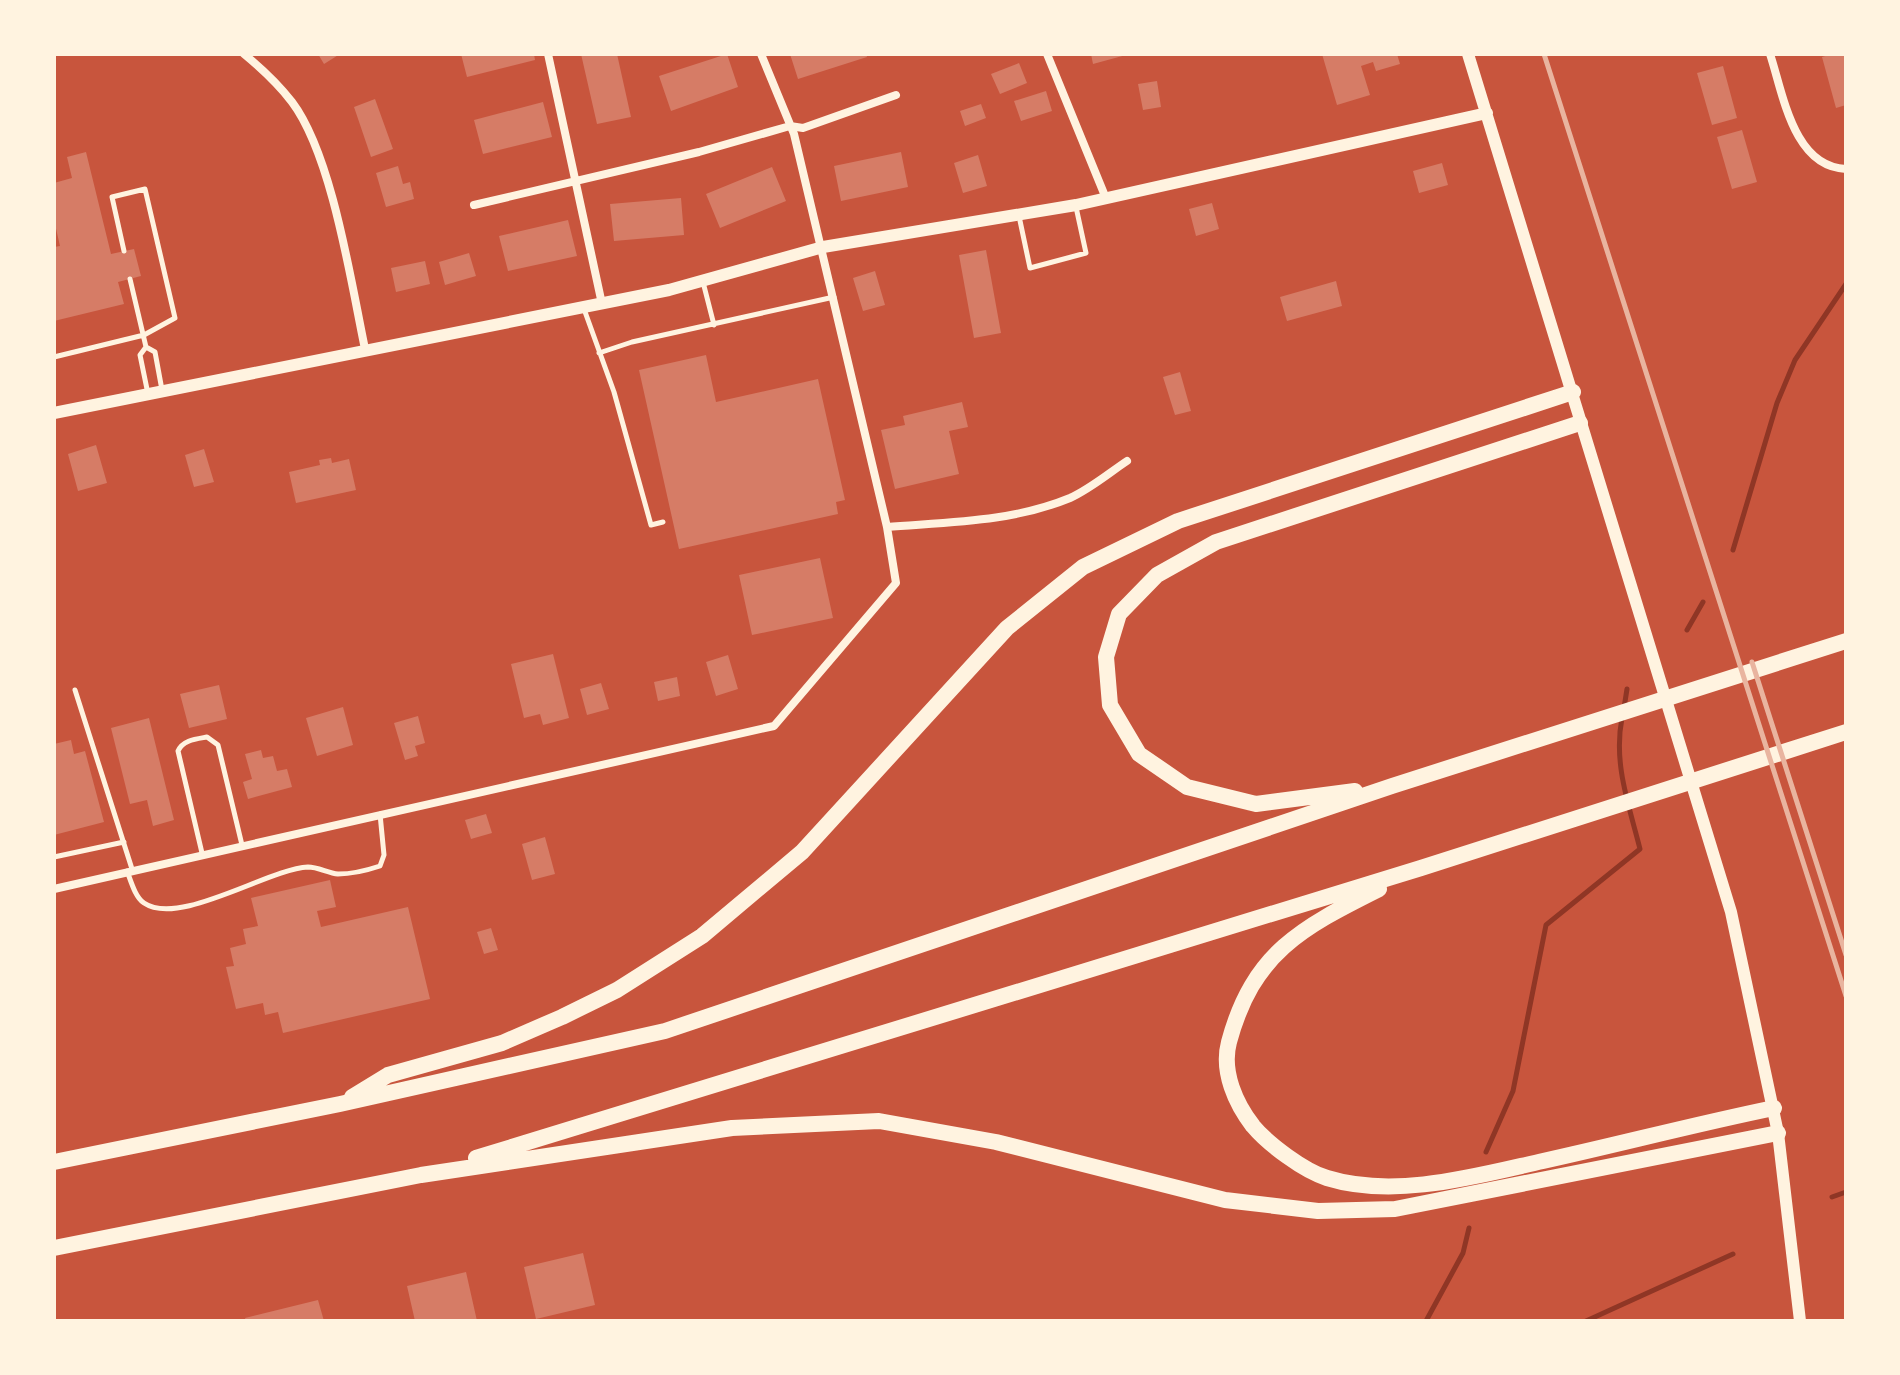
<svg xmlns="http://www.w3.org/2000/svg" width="1900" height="1375" font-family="Figtree,sans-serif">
<rect width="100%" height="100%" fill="#c8553d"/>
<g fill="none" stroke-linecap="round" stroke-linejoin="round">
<path stroke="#8f3625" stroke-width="5" d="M 1733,550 L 1777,403 L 1795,360 L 1846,284
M 1687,630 L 1703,602
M 1624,708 L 1627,689
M 1486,1152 L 1513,1091 L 1546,925 L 1640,849 C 1629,805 1613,763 1622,718
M 1832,1197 L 1846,1192
M 1426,1321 L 1463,1253 L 1469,1228
M 1586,1321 L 1733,1254"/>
</g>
<path fill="#d67c66" d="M 318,54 L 340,54 L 324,64 Z
M 461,54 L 534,54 L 535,60 L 467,77 Z
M 581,54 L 617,54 L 631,117 L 597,124 Z
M 727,54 L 738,87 L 671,111 L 659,76 Z
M 790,54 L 866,54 L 867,57 L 798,79 Z
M 1091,54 L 1126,54 L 1126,55 L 1093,64 Z
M 1322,54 L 1397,54 L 1400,64 L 1376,71 L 1373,62 L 1361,66 L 1370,95 L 1337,105 Z
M 1832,54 L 1846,54 L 1846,105 L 1836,108 L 1822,57 Z
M 1019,63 L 1027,83 L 1000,94 L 991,74 Z
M 1723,66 L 1737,118 L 1712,125 L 1697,73 Z
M 1157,81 L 1161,107 L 1143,110 L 1138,84 Z
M 1046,91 L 1052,111 L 1021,121 L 1014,101 Z
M 375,99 L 393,149 L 371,157 L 354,107 Z
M 543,102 L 552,137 L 483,154 L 474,120 Z
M 981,104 L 986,118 L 965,126 L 960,111 Z
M 1742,130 L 1757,182 L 1732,189 L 1717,137 Z
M 86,152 L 111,254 L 134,249 L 141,276 L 118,282 L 124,304 L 54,321 L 54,247 L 60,246 L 54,220 L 54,183 L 72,178 L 67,157 Z
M 901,152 L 908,187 L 841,201 L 834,166 Z
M 978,155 L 987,186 L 963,193 L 954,163 Z
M 1442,163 L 1448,185 L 1419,193 L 1413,171 Z
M 398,166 L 403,184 L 410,182 L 414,199 L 386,207 L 376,173 Z
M 772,167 L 786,201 L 720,228 L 706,194 Z
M 681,198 L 684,235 L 614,241 L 610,204 Z
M 1212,203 L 1219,229 L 1196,236 L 1189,209 Z
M 568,220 L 577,256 L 508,271 L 499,236 Z
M 986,250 L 1001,333 L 974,338 L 959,255 Z
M 469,253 L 476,276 L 445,285 L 439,262 Z
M 425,261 L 430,284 L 396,292 L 391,268 Z
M 875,271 L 885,305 L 863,311 L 853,278 Z
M 1336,281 L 1342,306 L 1287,321 L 1280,297 Z
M 706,355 L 716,402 L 818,379 L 845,500 L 836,502 L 838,514 L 679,549 L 639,370 Z
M 1180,372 L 1191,411 L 1175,415 L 1163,377 Z
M 962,402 L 968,427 L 949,431 L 959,474 L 895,489 L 881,430 L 905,425 L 903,416 Z
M 96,445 L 107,483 L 78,491 L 68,454 Z
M 204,449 L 214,482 L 194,487 L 185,455 Z
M 331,458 L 332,463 L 349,459 L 356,490 L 296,503 L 289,472 L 320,465 L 319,460 Z
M 820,558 L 833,618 L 752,635 L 739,575 Z
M 553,654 L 569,718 L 543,725 L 540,714 L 524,718 L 511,664 Z
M 728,655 L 738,689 L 716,696 L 706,662 Z
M 677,677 L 680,696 L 658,701 L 654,682 Z
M 601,683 L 609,709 L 587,715 L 580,689 Z
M 219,685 L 227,719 L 189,728 L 180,694 Z
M 343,707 L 353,745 L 317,756 L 306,718 Z
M 418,716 L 425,743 L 415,746 L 418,756 L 405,760 L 394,723 Z
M 149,718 L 174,820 L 153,826 L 147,800 L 130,804 L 111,728 Z
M 71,740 L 74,754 L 85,751 L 104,822 L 54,835 L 54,744 Z
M 261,750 L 263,758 L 273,756 L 277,771 L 287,769 L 292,787 L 248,799 L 243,782 L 252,779 L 245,754 Z
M 486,814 L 492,833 L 471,839 L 465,820 Z
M 545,837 L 555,874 L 532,880 L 522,844 Z
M 330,880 L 336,907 L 317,911 L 321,927 L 408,907 L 430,999 L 283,1033 L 278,1012 L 265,1015 L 263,1003 L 236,1009 L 226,967 L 234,966 L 230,948 L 246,944 L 243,929 L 258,926 L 251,898 Z
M 491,928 L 498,950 L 484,954 L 477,932 Z
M 583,1253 L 595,1305 L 536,1319 L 524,1267 Z
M 466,1272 L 477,1321 L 415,1321 L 407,1286 Z
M 318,1300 L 324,1321 L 246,1321 L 245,1318 Z"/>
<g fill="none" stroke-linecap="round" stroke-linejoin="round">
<path stroke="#fff3e0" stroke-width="5" d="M 1019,216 L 1030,268 L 1086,253 L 1076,207
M 130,279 L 146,347 L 155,352 L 162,390
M 703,282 L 714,325
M 584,309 L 614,392 L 651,525 L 663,522
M 146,347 L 140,355 L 148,394
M 599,353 L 632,342 L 834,297
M 54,357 L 144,335 L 175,318 L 145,189 L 112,197 L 124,251
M 75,690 L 132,869
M 202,853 L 178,751 C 183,740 196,739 207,737 L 218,745 L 242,845
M 54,857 L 124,842
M 127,871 C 131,881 135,897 144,903 C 179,927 268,869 308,867 C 318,867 328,873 338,874 C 351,874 368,870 380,866 L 384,855 L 380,814"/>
<path stroke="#fff3e0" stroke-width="8" d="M 244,54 C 261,68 279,85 292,102 C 332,155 351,282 365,349
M 548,54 L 602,304
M 1047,54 L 1105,196
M 1770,54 C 1783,93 1793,167 1846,169
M 474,205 L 699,152 L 790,126 L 803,128 L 896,95
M 887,527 C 949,522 1012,522 1070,498 C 1090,489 1109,473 1127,461
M 54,889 L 774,726 L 896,583 L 887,527 L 794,134 L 761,54"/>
<path stroke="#fff3e0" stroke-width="12" d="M 1468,54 L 1731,912 L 1778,1133 L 1800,1321
M 54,413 L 669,290 L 823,247 L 1076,205 L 1487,113"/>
<path stroke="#fff3e0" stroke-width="16" d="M 1355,791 L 1256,804 L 1187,787 L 1139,754 L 1110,705 L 1106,657 L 1119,614 L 1157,575 L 1216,542 L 1580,423
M 1379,889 C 1301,928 1253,953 1229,1042 C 1221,1072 1236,1104 1253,1126 C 1268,1144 1304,1171 1327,1178 C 1395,1199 1476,1176 1543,1161 C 1620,1144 1696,1124 1774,1108
M 352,1097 L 388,1075 L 502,1043 L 562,1017 L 617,990 L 702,936 L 802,852 L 1007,628 L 1083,567 L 1178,521 L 1573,392
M 476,1158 L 1421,868 L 1846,732
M 54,1162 L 340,1104 L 665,1031 L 1392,786 L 1846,641
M 54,1248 L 421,1175 L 732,1128 L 879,1121 L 996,1142 L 1225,1200 L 1318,1211 L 1395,1209 L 1778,1133"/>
<path stroke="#e9b49f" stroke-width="5" d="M 1544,54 L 1846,996
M 1752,662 L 1846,955"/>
</g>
<rect width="1900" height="1375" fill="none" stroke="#fff3e0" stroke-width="112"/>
</svg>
